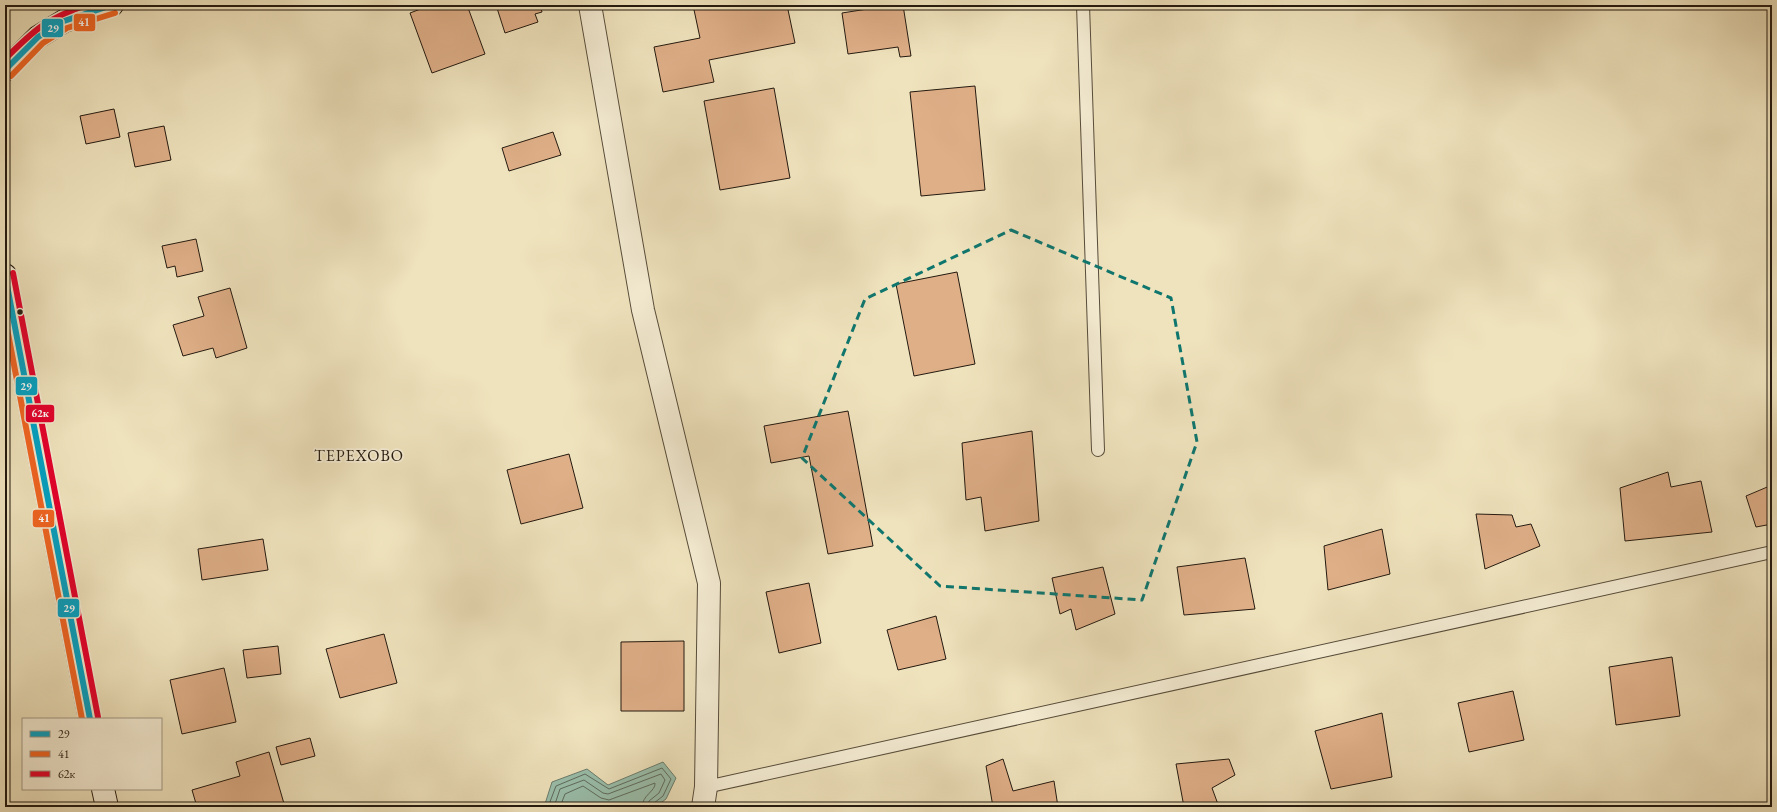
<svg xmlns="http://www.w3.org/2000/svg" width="1777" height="812" font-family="'EB Garamond',serif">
<rect width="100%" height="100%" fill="#efe3bd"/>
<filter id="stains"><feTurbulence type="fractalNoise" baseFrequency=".005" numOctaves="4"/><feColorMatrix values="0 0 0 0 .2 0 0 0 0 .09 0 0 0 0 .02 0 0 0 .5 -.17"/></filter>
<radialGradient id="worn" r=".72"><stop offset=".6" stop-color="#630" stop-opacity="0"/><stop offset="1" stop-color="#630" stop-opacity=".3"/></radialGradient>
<path fill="#9abfac" stroke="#6a7d6d" d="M 663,762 L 676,778 L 666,799 L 655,807 L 544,807 L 552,782 L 587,769 L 608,785 Z"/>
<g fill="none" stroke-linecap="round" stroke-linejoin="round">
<path stroke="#5e6c5e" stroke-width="1" d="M 548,807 L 556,786 L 585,774 L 609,789 L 662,768 L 671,779 L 663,796 L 654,803 L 653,807
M 554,807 L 560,789 L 584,780 L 603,793 L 608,794 L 661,774 L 665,780 L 659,793 L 649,801 L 648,807
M 560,807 L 565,794 L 583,786 L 601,798 L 609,800 L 655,783 C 656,791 642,795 642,807"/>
</g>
<path fill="#dfaf88" stroke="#23190f" d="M 431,5 L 467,5 L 485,54 L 432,73 L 410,13 Z
M 496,5 L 540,5 L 542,12 L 535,14 L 538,22 L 505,33 Z
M 693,5 L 787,5 L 795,43 L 709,60 L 714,82 L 663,92 L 654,47 L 700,38 Z
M 893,5 L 903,5 L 911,56 L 900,57 L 898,47 L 848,54 L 842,13 Z
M 975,86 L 985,190 L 921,196 L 910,92 Z
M 774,88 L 790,178 L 720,190 L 704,101 Z
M 114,109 L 120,137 L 86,144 L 80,116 Z
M 164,126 L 171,160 L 135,167 L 128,133 Z
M 553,132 L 561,155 L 509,171 L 502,148 Z
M 196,239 L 203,271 L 177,277 L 175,266 L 167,268 L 162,246 Z
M 957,272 L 975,364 L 914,376 L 896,284 Z
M 230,288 L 247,348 L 216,358 L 213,348 L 183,356 L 173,325 L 204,316 L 198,297 Z
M 848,411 L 873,546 L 828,554 L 809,456 L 771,463 L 764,426 Z
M 1032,431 L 1039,521 L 985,531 L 981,497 L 966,500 L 962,443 Z
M 569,454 L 583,508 L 521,524 L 507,470 Z
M 1668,472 L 1671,487 L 1701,481 L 1712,532 L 1625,541 L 1620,488 Z
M 1772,485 L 1772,524 L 1756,527 L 1746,496 Z
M 1476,514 L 1512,515 L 1516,527 L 1531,524 L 1540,546 L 1485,569 Z
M 1382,529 L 1390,574 L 1328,590 L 1324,546 Z
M 263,539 L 268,570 L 202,580 L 198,549 Z
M 1245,558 L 1255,609 L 1184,615 L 1177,567 Z
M 1103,567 L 1115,614 L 1076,630 L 1071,609 L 1060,614 L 1052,578 Z
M 809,583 L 821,643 L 779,653 L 766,592 Z
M 936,616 L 946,659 L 898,670 L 887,630 Z
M 384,634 L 397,683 L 340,698 L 326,649 Z
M 684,641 L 684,711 L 621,711 L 621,642 Z
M 278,646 L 281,674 L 247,678 L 243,650 Z
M 1672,657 L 1680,716 L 1616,725 L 1609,667 Z
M 224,668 L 236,722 L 182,734 L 170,680 Z
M 1513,691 L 1524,740 L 1469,752 L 1458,703 Z
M 1382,713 L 1392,777 L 1331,789 L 1315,731 Z
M 310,738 L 315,756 L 281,765 L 276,747 Z
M 269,752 L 285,807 L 197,807 L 192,790 L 240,776 L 236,762 Z
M 1003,759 L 1013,791 L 1054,781 L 1058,807 L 993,807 L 986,766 Z
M 1229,759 L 1235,775 L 1212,788 L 1219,807 L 1184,807 L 1176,764 Z"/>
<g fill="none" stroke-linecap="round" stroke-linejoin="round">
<defs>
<path id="service" d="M 1083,5 L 1098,450
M 706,787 L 1772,552"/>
<path id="minor" d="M 590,5 L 643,310 L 709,583 L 706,787 L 703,807"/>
<path id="secondary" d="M 5,70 L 38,37 L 64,21 L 112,5
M 5,275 L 90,719
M 103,789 L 107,807"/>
</defs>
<use href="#service" stroke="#564c3a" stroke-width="14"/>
<use href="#minor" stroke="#564c3a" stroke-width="24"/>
<use href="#secondary" stroke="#23190f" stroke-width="24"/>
<use href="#service" stroke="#f5edd4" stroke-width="12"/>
<use href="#minor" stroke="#f5edd4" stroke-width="22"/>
<use href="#secondary" stroke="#f5edd4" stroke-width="22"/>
<defs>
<path id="bus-1" d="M 5,70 L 38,37 L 64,21 L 112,5
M 5,275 L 90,719"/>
<path id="bus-2" d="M 11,76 L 43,43 L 67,28 L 115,13
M 5,318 L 82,719"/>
<path id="bus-3" d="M 5,59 C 34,30 47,18 87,5
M 13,273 L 98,717"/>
</defs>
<use href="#bus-1" stroke="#f5edd4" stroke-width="9"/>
<use href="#bus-2" stroke="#f5edd4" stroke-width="9"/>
<use href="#bus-3" stroke="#f5edd4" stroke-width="9"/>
<use href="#bus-1" stroke="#02a2c4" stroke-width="6"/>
<use href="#bus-2" stroke="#f26522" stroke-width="6"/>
<use href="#bus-3" stroke="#e4002b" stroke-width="6"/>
</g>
<path fill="none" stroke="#0f766e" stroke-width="3" stroke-dasharray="8 5" stroke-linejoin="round" d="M 1011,230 L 1171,298 L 1197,442 L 1142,600 L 940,586 L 802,458 L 865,299 Z"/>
<circle fill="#23190f" stroke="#f5edd4" stroke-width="1.5" cx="20" cy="312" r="3.5"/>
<g text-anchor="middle" stroke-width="3.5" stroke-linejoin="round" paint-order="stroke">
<g font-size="16" letter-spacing="1" fill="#23190f" stroke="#f5edd4">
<text x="359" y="461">ТЕРЕХОВО</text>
</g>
</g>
<g stroke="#f5edd4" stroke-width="1.5">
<rect x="73" y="13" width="23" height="19" rx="4" fill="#f26522"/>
<rect x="41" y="18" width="23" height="20" rx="4" fill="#02a2c4"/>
<rect x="15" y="376" width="23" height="20" rx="4" fill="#02a2c4"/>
<rect x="25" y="404" width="30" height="19" rx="4" fill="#e4002b"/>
<rect x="32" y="509" width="23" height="19" rx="4" fill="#f26522"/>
<rect x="57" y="598" width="23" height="20" rx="4" fill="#02a2c4"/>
</g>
<g font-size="11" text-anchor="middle" font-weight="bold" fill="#fff">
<text x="84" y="26">41</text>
<text x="53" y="32">29</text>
<text x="26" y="390">29</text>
<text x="40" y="417">62к</text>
<text x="44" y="522">41</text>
<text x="69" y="612">29</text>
</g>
<rect width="1777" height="812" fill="none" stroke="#efe3bd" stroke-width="20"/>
<rect x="6" y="6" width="1765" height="800" fill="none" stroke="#23190f" stroke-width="2"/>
<rect x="10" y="10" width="1757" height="792" fill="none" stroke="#23190f"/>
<rect x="22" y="718" width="140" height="72" fill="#f5edd4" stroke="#a19885"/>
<rect x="30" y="731" width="20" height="6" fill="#02a2c4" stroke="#a19885"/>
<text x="58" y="738" font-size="12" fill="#23190f">29</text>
<rect x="30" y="751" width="20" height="6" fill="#f26522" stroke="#a19885"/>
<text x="58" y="758" font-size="12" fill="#23190f">41</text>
<rect x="30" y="771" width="20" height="6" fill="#e4002b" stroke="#a19885"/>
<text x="58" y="778" font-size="12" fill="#23190f">62к</text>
<rect width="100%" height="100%" filter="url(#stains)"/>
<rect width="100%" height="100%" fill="url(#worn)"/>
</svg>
